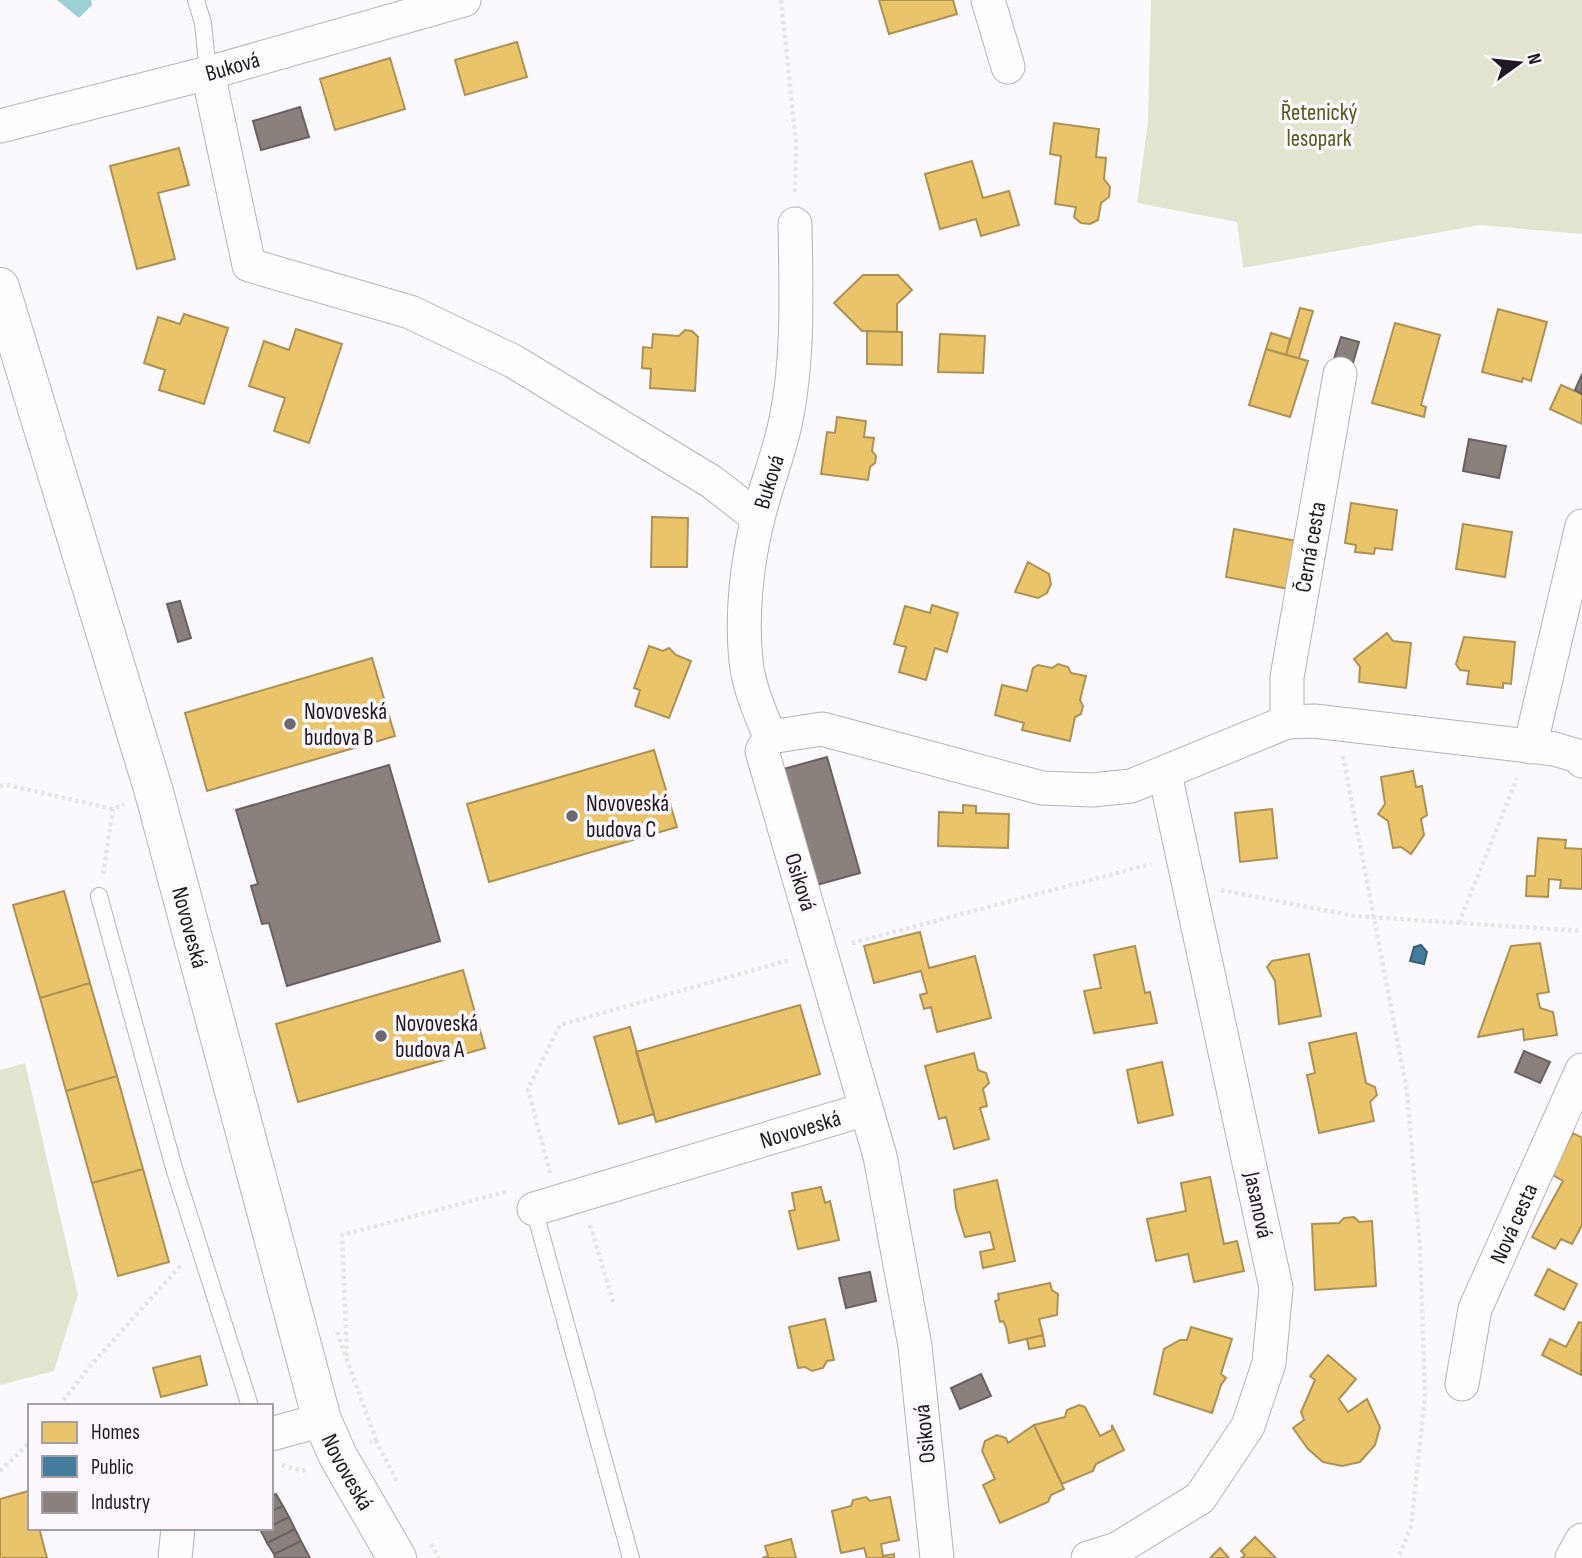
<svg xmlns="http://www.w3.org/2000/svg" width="1582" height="1558" font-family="'Sofia Sans Condensed',sans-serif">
<rect width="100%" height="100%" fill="#fbf9fd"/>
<path fill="#e2e4d0" d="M 1151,0 L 1582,0 L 1582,234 L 1480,225 L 1243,268 L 1237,222 L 1137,203 L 1148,122 Z
M 25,1063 L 78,1295 L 54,1371 L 0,1385 L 0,1070 Z"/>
<path fill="#9cd0d5" d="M 57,0 L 91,0 L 92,5 L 79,18 Z"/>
<path fill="#e9c46a" stroke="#ad9155" stroke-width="2" d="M 879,0 L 953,0 L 957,14 L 889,34 Z
M 517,42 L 527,77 L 465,95 L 455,60 Z
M 390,58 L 405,109 L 335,130 L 320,79 Z
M 1054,123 L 1099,129 L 1096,157 L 1106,158 L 1104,179 L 1110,187 L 1109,197 L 1101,203 L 1098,220 L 1090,224 L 1081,223 L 1074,217 L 1076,207 L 1055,204 L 1061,156 L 1050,154 Z
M 179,148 L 189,185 L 158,193 L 175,259 L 137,269 L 110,166 Z
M 972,161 L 983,198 L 1009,191 L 1019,225 L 981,236 L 976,219 L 940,229 L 925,174 Z
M 863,275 L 898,275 L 912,290 L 897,304 L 897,332 L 862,331 L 834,303 Z
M 1300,308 L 1313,311 L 1299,358 L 1286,355 Z
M 1498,309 L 1547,322 L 1531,381 L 1523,378 L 1522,382 L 1482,372 Z
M 184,314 L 228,328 L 204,404 L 159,390 L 165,370 L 144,363 L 158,317 L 180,324 Z
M 1395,323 L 1440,335 L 1421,405 L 1426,407 L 1424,417 L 1372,403 Z
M 296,329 L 342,344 L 309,443 L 274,431 L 285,398 L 249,386 L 264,341 L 289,350 Z
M 685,330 L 692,331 L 698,337 L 695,391 L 650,388 L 651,369 L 642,368 L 643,347 L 652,348 L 653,334 L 679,336 Z
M 867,331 L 902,332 L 902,365 L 867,364 Z
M 1271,333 L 1290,339 L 1286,355 L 1266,349 Z
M 940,334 L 985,336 L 983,373 L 938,372 Z
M 1266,349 L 1308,361 L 1290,417 L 1249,405 Z
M 1561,385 L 1582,394 L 1582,424 L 1550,409 Z
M 837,417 L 866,421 L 864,437 L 874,438 L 872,451 L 876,456 L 875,463 L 870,467 L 868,480 L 821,474 L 827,432 L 835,433 Z
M 1351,503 L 1397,510 L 1392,550 L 1375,548 L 1374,554 L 1355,552 L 1356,545 L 1345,543 Z
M 652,517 L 688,518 L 687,567 L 651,567 Z
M 1463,524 L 1512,532 L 1505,577 L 1456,569 Z
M 1234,529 L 1297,541 L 1289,589 L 1226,577 Z
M 1028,562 L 1049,574 L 1051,584 L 1047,593 L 1038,598 L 1015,592 Z
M 932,605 L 958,613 L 947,652 L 935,648 L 926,680 L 899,672 L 906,647 L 894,644 L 905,606 L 930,613 Z
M 1387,633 L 1393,641 L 1411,643 L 1406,688 L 1359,682 L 1360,667 L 1354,659 Z
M 1464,637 L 1515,642 L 1511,684 L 1503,683 L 1503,688 L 1467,684 L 1469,671 L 1460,670 L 1456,664 Z
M 649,646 L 663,651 L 669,648 L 676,655 L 691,661 L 669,718 L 635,706 L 640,690 L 634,688 Z
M 372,658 L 395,736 L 207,791 L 185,713 Z
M 1058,664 L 1068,667 L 1071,673 L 1086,676 L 1080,700 L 1083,706 L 1081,714 L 1075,717 L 1070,741 L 1022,730 L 1024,723 L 995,715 L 1002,685 L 1027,691 L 1033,668 L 1038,665 L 1052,668 Z
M 654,750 L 677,827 L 489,882 L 467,804 Z
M 1413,771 L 1416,787 L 1422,786 L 1427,815 L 1421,819 L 1424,835 L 1411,854 L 1401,847 L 1393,848 L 1388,821 L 1378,814 L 1385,804 L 1381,777 Z
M 963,805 L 976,806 L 976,813 L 1009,814 L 1008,848 L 938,846 L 939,812 L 963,813 Z
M 1272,809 L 1277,858 L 1240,862 L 1235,813 Z
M 1538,838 L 1566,840 L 1565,848 L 1582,849 L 1582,889 L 1560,888 L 1561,880 L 1549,879 L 1548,897 L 1526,896 L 1527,876 L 1535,876 Z
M 64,891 L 90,983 L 40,998 L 13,905 Z
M 920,932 L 929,968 L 975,956 L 991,1018 L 937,1032 L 931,1007 L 924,1009 L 920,995 L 927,993 L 921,971 L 874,983 L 864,946 Z
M 1540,943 L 1549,992 L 1537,994 L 1540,1008 L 1553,1012 L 1557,1035 L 1524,1040 L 1523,1029 L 1478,1037 L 1511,946 Z
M 1135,946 L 1145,993 L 1150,992 L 1157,1023 L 1094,1033 L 1084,991 L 1101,988 L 1094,955 Z
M 1309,954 L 1321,1016 L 1279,1024 L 1275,981 L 1267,967 L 1272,961 Z
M 463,970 L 485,1048 L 298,1102 L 276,1024 Z
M 90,983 L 117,1076 L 66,1091 L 40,998 Z
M 800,1005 L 820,1074 L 656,1122 L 636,1052 Z
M 630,1027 L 654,1114 L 619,1124 L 594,1037 Z
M 1356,1033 L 1366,1083 L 1375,1087 L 1377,1095 L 1370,1102 L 1374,1121 L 1319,1133 L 1307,1075 L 1315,1073 L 1309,1043 Z
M 974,1053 L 978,1070 L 986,1073 L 989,1083 L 983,1089 L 987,1106 L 980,1108 L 989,1139 L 954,1149 L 946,1117 L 939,1119 L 925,1066 Z
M 1162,1062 L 1173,1115 L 1138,1123 L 1127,1070 Z
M 117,1076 L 143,1169 L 92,1183 L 66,1091 Z
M 1573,1133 L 1582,1138 L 1582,1225 L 1572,1244 L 1561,1239 L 1555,1249 L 1532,1237 L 1563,1181 L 1551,1174 Z
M 143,1169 L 169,1262 L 118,1276 L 92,1183 Z
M 1210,1177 L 1224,1244 L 1237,1241 L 1244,1271 L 1194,1282 L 1188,1254 L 1156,1261 L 1147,1219 L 1186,1211 L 1181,1183 Z
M 997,1180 L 1015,1261 L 983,1268 L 980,1252 L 994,1249 L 990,1232 L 965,1237 L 956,1208 L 954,1190 Z
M 821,1187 L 825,1203 L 830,1201 L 839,1240 L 798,1249 L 789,1211 L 795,1210 L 792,1193 Z
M 1354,1217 L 1359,1222 L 1372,1221 L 1376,1286 L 1315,1290 L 1312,1224 L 1339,1223 L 1344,1218 Z
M 1548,1269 L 1577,1284 L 1564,1310 L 1535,1295 Z
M 1050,1283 L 1052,1290 L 1058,1294 L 1057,1315 L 1039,1319 L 1043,1335 L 1009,1343 L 1006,1327 L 1003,1321 L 1000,1322 L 995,1301 L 999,1300 L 998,1294 Z
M 825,1319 L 834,1360 L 827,1361 L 823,1368 L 812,1371 L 805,1367 L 798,1368 L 789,1327 Z
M 1579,1322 L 1582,1323 L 1581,1375 L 1542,1355 L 1550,1339 L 1566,1347 Z
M 1191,1327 L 1232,1339 L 1221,1374 L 1226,1378 L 1221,1385 L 1212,1413 L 1154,1394 L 1164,1349 L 1180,1340 L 1187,1340 Z
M 1043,1335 L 1045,1346 L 1029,1349 L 1027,1339 Z
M 1328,1355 L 1356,1379 L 1339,1399 L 1348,1412 L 1367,1399 L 1380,1427 L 1375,1445 L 1360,1462 L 1342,1466 L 1323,1462 L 1308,1449 L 1293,1428 L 1304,1420 L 1301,1412 L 1315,1380 L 1310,1376 Z
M 200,1356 L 207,1385 L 161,1397 L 153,1368 Z
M 1079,1405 L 1085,1407 L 1100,1436 L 1112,1430 L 1112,1425 L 1124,1450 L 1096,1464 L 1093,1471 L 1062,1484 L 1034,1425 L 1065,1417 L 1067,1410 Z
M 1034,1425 L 1064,1489 L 1051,1495 L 1048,1502 L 1000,1523 L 983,1485 L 995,1479 L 982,1451 L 985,1441 L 997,1435 L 1006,1438 L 1008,1443 Z
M 28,1491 L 30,1528 L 39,1528 L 47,1558 L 0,1558 L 0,1499 Z
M 866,1497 L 870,1501 L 890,1497 L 899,1540 L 881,1544 L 883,1556 L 894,1554 L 894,1558 L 867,1558 L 864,1548 L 841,1553 L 832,1511 L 851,1506 L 853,1500 Z
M 1255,1537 L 1276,1558 L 1241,1558 L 1245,1555 L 1241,1551 Z
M 791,1539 L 796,1558 L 762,1558 L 768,1556 L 765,1546 Z
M 1220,1548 L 1229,1558 L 1210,1558 Z"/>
<path fill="#457b9d" stroke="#3a5e79" stroke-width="2" d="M 1421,945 L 1427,952 L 1424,964 L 1410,961 L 1414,947 Z"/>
<path fill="#8a817c" stroke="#6a6262" stroke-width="2" d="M 300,107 L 309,137 L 261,150 L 253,121 Z
M 1341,337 L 1359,342 L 1351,370 L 1332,365 Z
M 1582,374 L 1582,394 L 1575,390 Z
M 1469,439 L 1506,446 L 1499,478 L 1463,471 Z
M 180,601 L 191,638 L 178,642 L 167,604 Z
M 827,757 L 860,873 L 813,886 L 780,770 Z
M 389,765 L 440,941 L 287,986 L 269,923 L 262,924 L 251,886 L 258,884 L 236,810 Z
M 1524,1051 L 1550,1062 L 1540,1083 L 1515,1072 Z
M 870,1272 L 876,1301 L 846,1308 L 839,1278 Z
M 981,1374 L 991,1396 L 960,1409 L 951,1388 Z
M 276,1494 L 283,1506 L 271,1511 L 271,1496 Z
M 283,1506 L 289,1517 L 271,1526 L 271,1511 Z
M 289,1517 L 295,1529 L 267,1543 L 261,1531 Z
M 295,1529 L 301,1541 L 274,1554 L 267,1543 Z
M 301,1541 L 310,1558 L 275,1558 L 274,1554 Z"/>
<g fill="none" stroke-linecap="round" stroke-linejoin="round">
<defs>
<path id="service" d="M 196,0 L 203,23 L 208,73
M 99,896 L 174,1168 L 250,1406
M 534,1209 L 631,1558"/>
<g id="minor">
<path d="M 988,0 L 1008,67"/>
<path d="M 208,73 L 249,265 L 410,312 L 513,361 L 712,482 L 758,518"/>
<path id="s1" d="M 0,126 L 208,73 L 464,0"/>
<path id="s2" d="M 1287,722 L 1287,677 L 1340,374"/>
<path id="s3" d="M 770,737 C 760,712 749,688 746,661 C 741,615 747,562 758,518 C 766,485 779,454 786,420 C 799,355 796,290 795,224"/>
<path d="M 1530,747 L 1582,526"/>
<path id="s4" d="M 534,1209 L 866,1109"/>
<path id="s5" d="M 1462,1384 L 1475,1309 L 1582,1070"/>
<path d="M 271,1434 L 322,1420"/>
<path d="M 175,1558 L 178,1528"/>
<path d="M 937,1558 L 915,1346 L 880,1156 L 762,751 L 770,737 L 822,729 L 1042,788 L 1092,790 L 1131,786 L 1287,722 L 1314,721 L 1554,749 L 1578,756 L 1582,761"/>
<path d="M 1088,1558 L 1117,1549 L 1200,1498 L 1248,1426 L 1269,1363 L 1276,1288 L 1165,774"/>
<path d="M 1572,1558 L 1582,1540"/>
</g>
<g id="tertiary">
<path id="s6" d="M 0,287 L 154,792 L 322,1420 L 338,1456 L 397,1558"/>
</g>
</defs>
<use href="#service" stroke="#b6b2b9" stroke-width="18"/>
<use href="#minor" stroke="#b6b2b9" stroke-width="35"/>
<use href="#tertiary" stroke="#b6b2b9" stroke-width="40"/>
<path stroke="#e6e5e6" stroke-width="4.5" stroke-dasharray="3.5 3.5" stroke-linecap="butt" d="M 781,0 L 796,143 L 795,194
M 1343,756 L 1407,1091 L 1420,1248 L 1425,1396 L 1411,1527 L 1398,1558
M 0,786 L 7,785 L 113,809 L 124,804
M 103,874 L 113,809
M 1221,890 L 1354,916 L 1582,931
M 1459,923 L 1517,778
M 852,943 L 1151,864
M 550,1173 L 528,1089 L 560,1025 L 789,960
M 590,1225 L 614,1305
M 337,1332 L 376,1440 L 370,1442
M 347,1356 L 342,1235 L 509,1191
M 59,1406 L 91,1365 L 182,1264
M 376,1440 L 398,1484
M 282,1465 L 302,1471 L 307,1469
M 0,1471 L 30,1442
M 431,1544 L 439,1558"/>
<use href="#service" stroke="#fefeff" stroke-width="16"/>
<use href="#minor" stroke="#fefeff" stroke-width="33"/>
<use href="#tertiary" stroke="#fefeff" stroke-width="38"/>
</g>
<g fill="#6d6770" stroke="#fcf8fe" stroke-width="2.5">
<circle cx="290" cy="724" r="7"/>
<circle cx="572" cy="816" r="7"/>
<circle cx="381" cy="1036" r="7"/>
</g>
<g text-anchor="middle" stroke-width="7" stroke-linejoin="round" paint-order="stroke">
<g font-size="23" fill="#201924" stroke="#fcf8fe">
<text dy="8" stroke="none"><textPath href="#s1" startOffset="240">Buková</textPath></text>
<text dy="8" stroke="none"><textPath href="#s3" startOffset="262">Buková</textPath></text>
<text dy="8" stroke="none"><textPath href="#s2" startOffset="177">Černá cesta</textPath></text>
<text transform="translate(801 882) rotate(73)" y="8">Osiková</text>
<text dy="8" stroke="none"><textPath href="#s6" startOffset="668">Novoveská</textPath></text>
<text dy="8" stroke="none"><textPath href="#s4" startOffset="278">Novoveská</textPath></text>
<text transform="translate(1259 1205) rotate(78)" y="8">Jasanová</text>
<text dy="8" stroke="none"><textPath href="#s5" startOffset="170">Nová cesta</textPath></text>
<text transform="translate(924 1434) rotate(-96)" y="8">Osiková</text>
<text dy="8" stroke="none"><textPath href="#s6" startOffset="1236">Novoveská</textPath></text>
</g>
<g font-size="23" fill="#555a1b" stroke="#fcf8fe">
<text x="1319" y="120">Řetenický<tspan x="1319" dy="26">lesopark</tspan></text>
</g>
<g font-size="23" fill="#201924" stroke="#fcf8fe" text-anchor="start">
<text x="304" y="719">Novoveská<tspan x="304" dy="26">budova B</tspan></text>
<text x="586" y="811">Novoveská<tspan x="586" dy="26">budova C</tspan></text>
<text x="395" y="1031">Novoveská<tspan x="395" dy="26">budova A</tspan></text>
</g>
</g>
<rect x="28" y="1404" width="245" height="126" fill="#fcf8fe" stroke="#a49fa7" stroke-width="2"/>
<rect x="42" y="1422" width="35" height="21" fill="#e9c46a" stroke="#a49fa7" stroke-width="2"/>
<text x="91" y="1439" font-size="21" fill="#201924">Homes</text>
<rect x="42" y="1456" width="35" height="21" fill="#457b9d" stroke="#a49fa7" stroke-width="2"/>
<text x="91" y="1474" font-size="21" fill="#201924">Public</text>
<rect x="42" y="1492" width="35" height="21" fill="#8a817c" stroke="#a49fa7" stroke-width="2"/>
<text x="91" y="1509" font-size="21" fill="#201924">Industry</text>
<g transform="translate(1519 63) rotate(75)" stroke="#fcf8fe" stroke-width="5" paint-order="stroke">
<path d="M0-5L12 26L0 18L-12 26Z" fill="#201924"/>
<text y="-10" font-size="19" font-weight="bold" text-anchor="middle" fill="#201924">N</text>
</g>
</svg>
